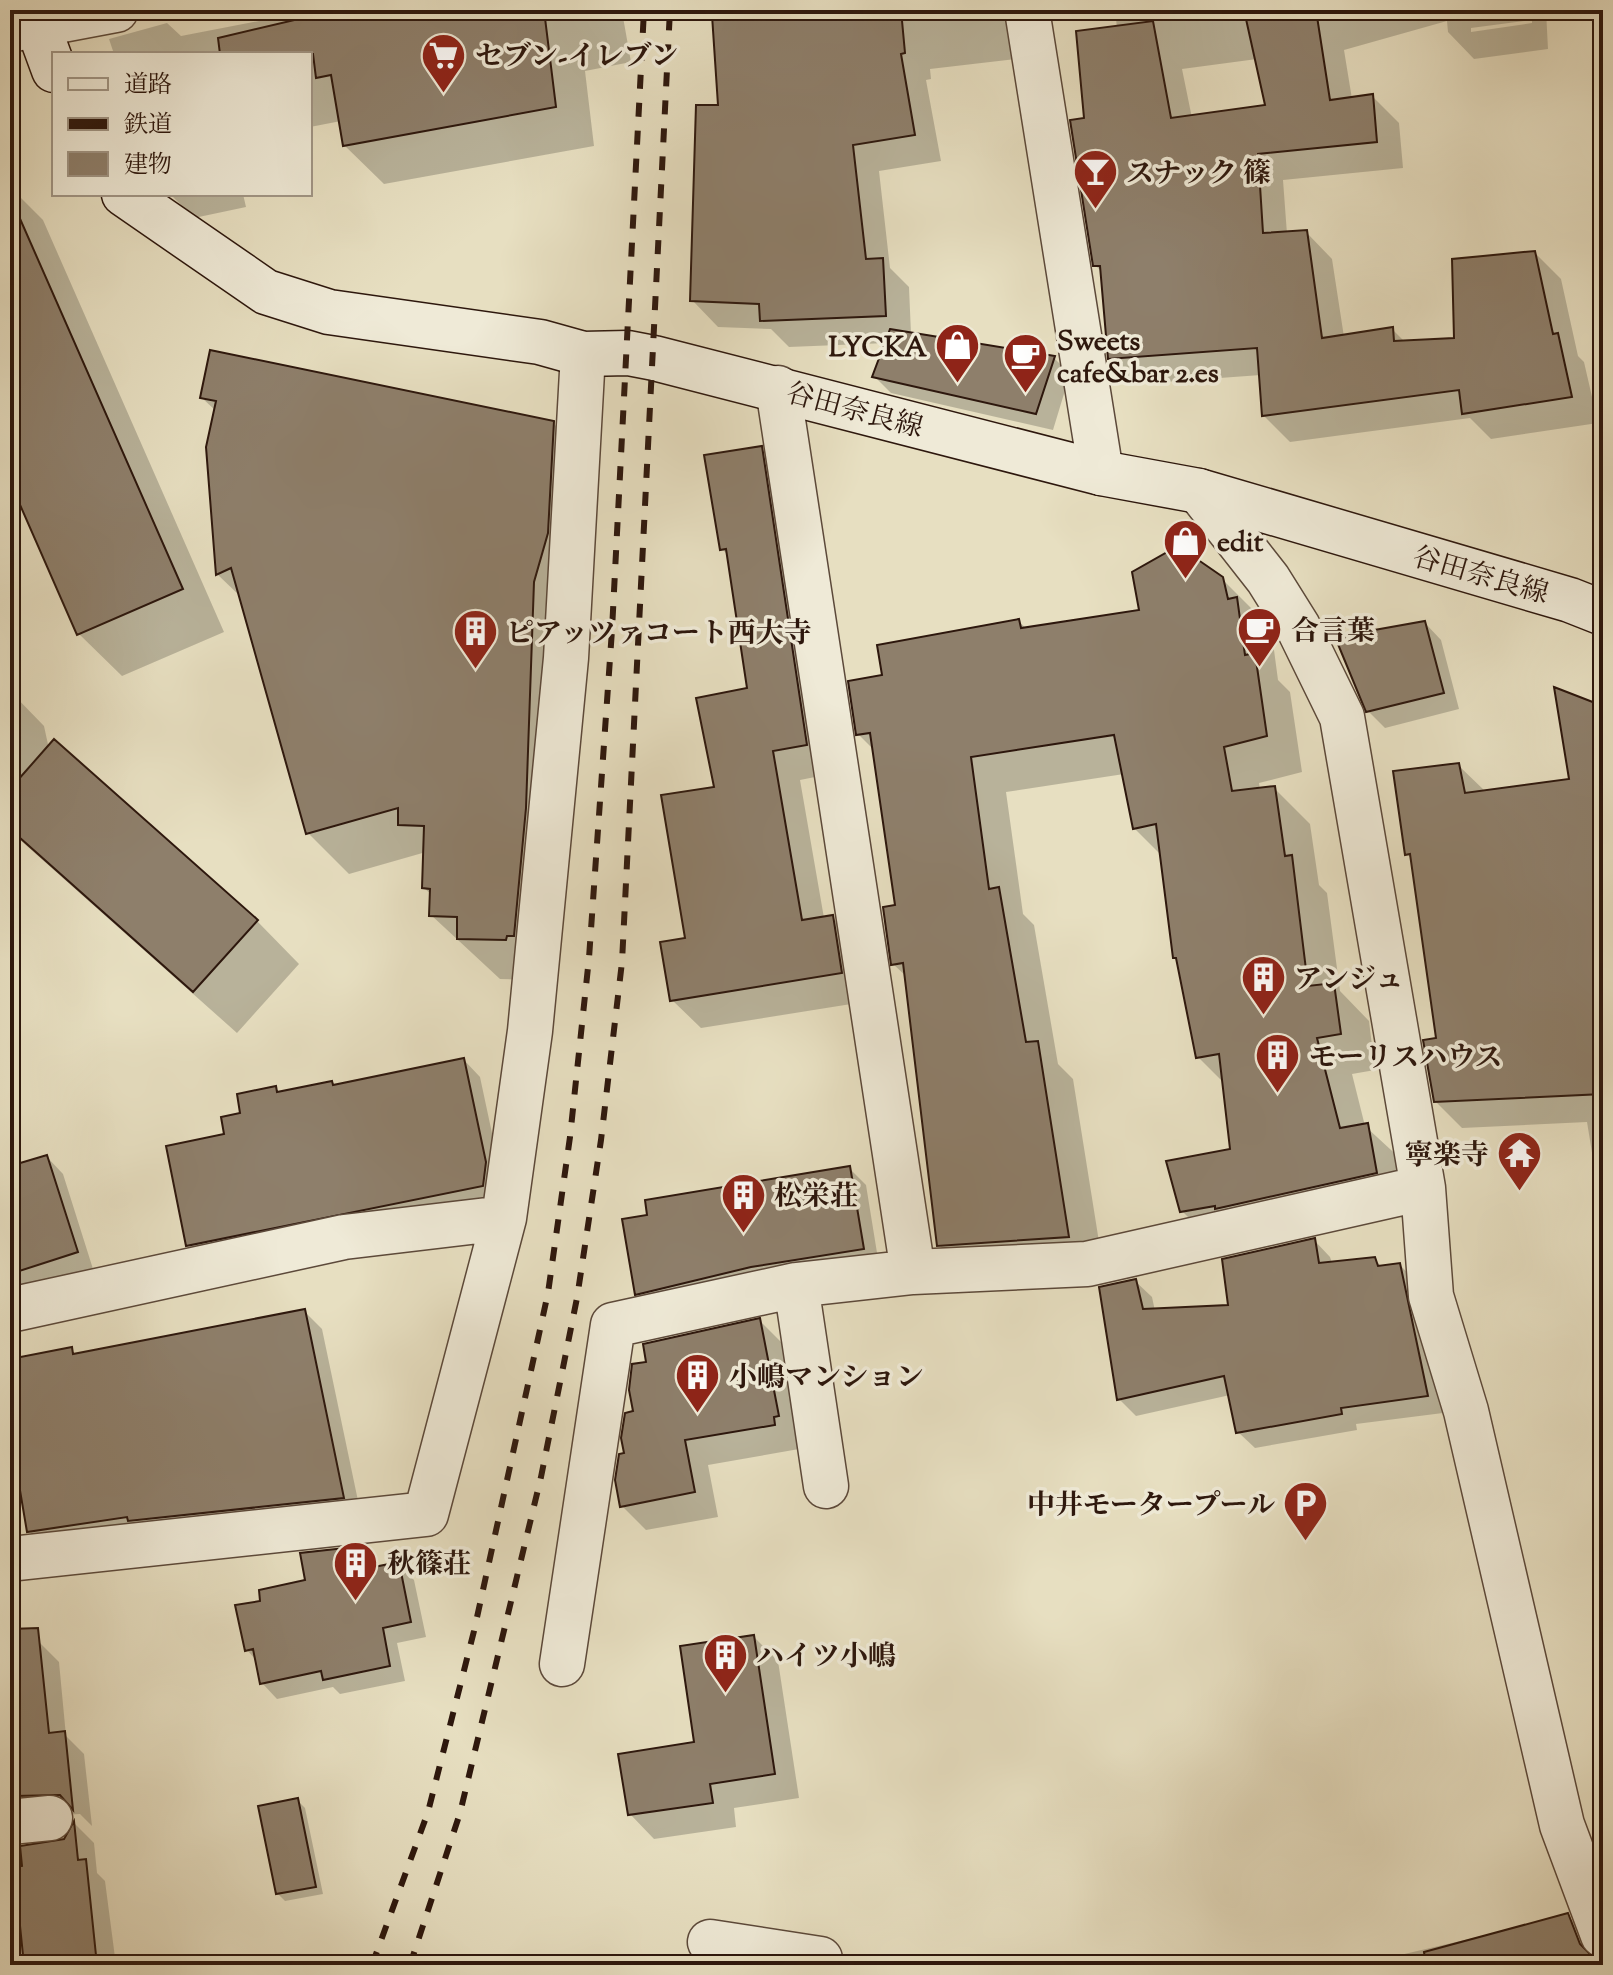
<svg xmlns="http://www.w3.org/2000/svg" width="1613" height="1975" font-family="'Sorts Mill Goudy','Noto Serif JP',serif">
<rect width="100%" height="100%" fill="#e7dfc1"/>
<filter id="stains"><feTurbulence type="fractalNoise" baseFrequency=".0025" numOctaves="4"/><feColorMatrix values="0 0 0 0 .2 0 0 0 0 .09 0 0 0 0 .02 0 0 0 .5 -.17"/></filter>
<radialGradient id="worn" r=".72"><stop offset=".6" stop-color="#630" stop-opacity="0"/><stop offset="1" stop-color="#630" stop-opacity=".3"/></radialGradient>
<path fill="#0003" fill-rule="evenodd" d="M 345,10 L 637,10 L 638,14 L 623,17 L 631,62 L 585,71 L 594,146 L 384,184 L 344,145 L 341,121 L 310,127 L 310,54 L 114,54 L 109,39 L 167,23 L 181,36 L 290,15 L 296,22 Z
M 713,10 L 1017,10 L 1024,58 L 930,69 L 931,79 L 926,80 L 941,161 L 879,171 L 890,268 L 909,287 L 911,334 L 1054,358 L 1070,374 L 1053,430 L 891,393 L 874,376 L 887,343 L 789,347 L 771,329 L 718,327 L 692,300 L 720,107 Z
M 1115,10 L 1546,10 L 1548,49 L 1474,59 L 1448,32 L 1447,21 L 1344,50 L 1352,99 L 1372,96 L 1399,123 L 1403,168 L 1283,180 L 1287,234 L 1306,232 L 1332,259 L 1344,337 L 1392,329 L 1405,342 L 1456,339 L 1535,253 L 1561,279 L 1578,356 L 1584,362 L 1598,423 L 1491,439 L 1470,418 L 1290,442 L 1264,416 L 1261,375 L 1137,384 L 1110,358 L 1102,272 L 1095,265 L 1087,119 L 1117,28 ZM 1532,20 L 1532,23 L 1471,32 L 1471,28 ZM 1257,59 L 1268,107 L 1192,118 L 1182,69 Z
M 10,187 L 43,220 L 224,632 L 122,676 L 79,634 L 10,477 Z
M 170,194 L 243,194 L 246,207 L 194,218 Z
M 202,398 L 553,423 L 594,464 L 546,980 L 500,979 L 431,915 L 432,895 L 424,888 L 426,852 L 349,874 L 308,833 L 241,597 L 217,574 L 216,411 Z
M 761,448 L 789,477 L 835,773 L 800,780 L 824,918 L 832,917 L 861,946 L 870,1001 L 701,1028 L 672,1000 L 687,940 L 716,788 L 750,689 L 729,556 L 722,549 Z
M 1221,578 L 1258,615 L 1260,623 L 1272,635 L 1278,680 L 1290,692 L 1302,772 L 1259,783 L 1260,790 L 1274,788 L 1310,824 L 1319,885 L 1327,893 L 1340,991 L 1369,1021 L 1375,1070 L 1352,1074 L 1365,1126 L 1403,1161 L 1412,1208 L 1218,1247 L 1182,1211 L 1232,1150 L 1225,1084 L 1198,1057 L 1179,961 L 1175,957 L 1162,856 L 1134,828 L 1124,774 L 1006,792 L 1023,914 L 1034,925 L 1058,1064 L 1073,1079 L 1104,1273 L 975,1281 L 939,1245 L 907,977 L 893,964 L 897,907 L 874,750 L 858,734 L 884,677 L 1018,621 L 1027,629 L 1141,611 Z
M 1425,623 L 1441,640 L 1459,709 L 1385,728 L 1368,711 Z
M 10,691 L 44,726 L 49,749 L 257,921 L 299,964 L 237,1033 L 10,831 Z
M 1603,709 L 1603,1220 L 1587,1122 L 1462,1128 L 1435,1101 L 1439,1040 L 1412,859 L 1407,854 L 1458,765 L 1486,792 L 1572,780 Z
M 464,1060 L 480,1077 L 502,1180 L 499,1203 L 205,1261 L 188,1245 L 227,1135 L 242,1115 L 275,1089 L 280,1094 L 331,1083 L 335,1086 Z
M 47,1157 L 63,1174 L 93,1269 L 10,1295 L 10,1168 Z
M 849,1168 L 866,1185 L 879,1265 L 653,1310 L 636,1294 Z
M 1314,1240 L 1330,1257 L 1332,1263 L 1374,1259 L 1383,1268 L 1400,1265 L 1416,1282 L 1443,1413 L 1356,1424 L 1357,1430 L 1255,1448 L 1238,1432 L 1230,1395 L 1136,1416 L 1119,1399 L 1135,1281 L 1152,1297 L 1155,1311 L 1230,1307 Z
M 304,1311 L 322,1329 L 361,1515 L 47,1549 L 29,1531 L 16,1467 L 10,1468 L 10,1361 L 72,1353 L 75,1355 Z
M 760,1321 L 784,1345 L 799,1449 L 708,1465 L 718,1517 L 646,1530 L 622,1506 L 626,1455 L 648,1363 Z
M 354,1549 L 370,1570 L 398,1564 L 414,1580 L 426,1637 L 397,1643 L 405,1681 L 340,1694 L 333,1687 L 277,1699 L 262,1683 L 257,1661 L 247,1650 L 263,1602 L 308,1582 Z
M 754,1637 L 778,1661 L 799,1798 L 734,1808 L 736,1827 L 654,1839 L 630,1814 L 697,1744 Z
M 39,1642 L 59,1662 L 66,1736 L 84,1754 L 92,1826 L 80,1814 L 28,1817 L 10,1828 L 10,1647 Z
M 297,1800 L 305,1808 L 323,1894 L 285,1901 L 277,1893 Z
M 75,1824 L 94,1843 L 97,1873 L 105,1881 L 116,1965 L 10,1965 L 10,1848 L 65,1840 Z
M 1568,1916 L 1593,1941 L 1602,1965 L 1357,1965 Z
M 1339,1961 L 1343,1965 L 1323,1965 Z"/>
<path fill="#8e7f6b" stroke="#2d170d" stroke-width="2" d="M 337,10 L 544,10 L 556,107 L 343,146 L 331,75 L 316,78 L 313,54 L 220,54 L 218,38 Z
M 739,10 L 901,10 L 905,53 L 901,54 L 915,135 L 853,145 L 866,259 L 883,258 L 886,316 L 760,321 L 759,304 L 690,301 L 696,105 L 718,105 L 712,15 Z
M 1244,10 L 1316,10 L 1330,100 L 1373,94 L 1377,142 L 1258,154 L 1263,233 L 1307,230 L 1322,338 L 1393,327 L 1394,341 L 1454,338 L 1452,259 L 1535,251 L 1553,334 L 1558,333 L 1572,397 L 1462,414 L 1459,390 L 1262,416 L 1257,348 L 1108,359 L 1100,266 L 1093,266 L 1070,120 L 1084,118 L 1076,31 L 1153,21 L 1171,118 L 1265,105 Z
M 10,196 L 183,589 L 77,635 L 10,482 Z
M 890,329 L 1055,356 L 1036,414 L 872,377 Z
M 210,350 L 554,421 L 548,533 L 534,582 L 526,808 L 514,936 L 507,936 L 506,940 L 457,939 L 457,917 L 429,916 L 430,889 L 422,888 L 424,826 L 398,825 L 398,808 L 306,834 L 231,568 L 216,575 L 206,447 L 216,401 L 200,398 Z
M 762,446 L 807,745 L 773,751 L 802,920 L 833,915 L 842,973 L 670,1001 L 660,942 L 685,938 L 661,795 L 714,787 L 696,698 L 747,688 L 726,549 L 720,550 L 704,455 Z
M 1178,546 L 1223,577 L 1228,599 L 1237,597 L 1245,655 L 1255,653 L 1267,736 L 1224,747 L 1232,791 L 1275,786 L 1285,856 L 1292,855 L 1308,986 L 1334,983 L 1341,1034 L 1317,1038 L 1340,1128 L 1368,1123 L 1377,1173 L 1215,1209 L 1215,1206 L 1180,1212 L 1166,1161 L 1230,1149 L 1219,1054 L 1196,1058 L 1176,958 L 1173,958 L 1156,824 L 1133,829 L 1114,735 L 971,757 L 989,889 L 999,887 L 1026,1042 L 1038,1041 L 1069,1237 L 937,1246 L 903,963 L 891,965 L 883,907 L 895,905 L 870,733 L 856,735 L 848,681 L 882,675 L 877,645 L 1019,619 L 1021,628 L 1139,610 L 1132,572 Z
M 1425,621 L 1444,693 L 1366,712 L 1335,637 Z
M 1554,687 L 1603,706 L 1603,1094 L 1434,1102 L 1423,1040 L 1436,1038 L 1410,854 L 1405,855 L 1393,771 L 1459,763 L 1465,793 L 1569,779 Z
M 54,739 L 258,920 L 193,992 L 10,829 L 10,789 Z
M 464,1058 L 486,1162 L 483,1186 L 186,1246 L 166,1146 L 224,1134 L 221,1117 L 240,1113 L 237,1094 L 276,1086 L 277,1092 L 332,1081 L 333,1085 Z
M 47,1155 L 78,1252 L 10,1274 L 10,1166 Z
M 850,1166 L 864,1249 L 751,1267 L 635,1295 L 622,1219 L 647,1215 L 645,1200 Z
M 1315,1238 L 1319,1263 L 1375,1257 L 1378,1266 L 1400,1263 L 1428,1396 L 1341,1408 L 1342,1414 L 1236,1433 L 1224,1376 L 1117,1400 L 1099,1287 L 1136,1279 L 1143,1309 L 1228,1305 L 1222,1259 Z
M 305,1309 L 344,1498 L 128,1521 L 127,1517 L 27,1532 L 10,1431 L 10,1359 L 72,1347 L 73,1354 Z
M 760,1318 L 779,1416 L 774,1417 L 775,1425 L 685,1440 L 695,1492 L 620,1507 L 615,1480 L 619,1454 L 624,1453 L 621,1438 L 625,1413 L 633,1411 L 629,1390 L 632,1364 L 646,1362 L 643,1344 Z
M 354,1547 L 359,1570 L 399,1562 L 411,1622 L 383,1628 L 390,1666 L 323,1680 L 321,1671 L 260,1684 L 253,1649 L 245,1651 L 235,1605 L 260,1601 L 259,1590 L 305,1580 L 300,1553 Z
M 38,1628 L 49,1733 L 65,1731 L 73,1810 L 60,1795 L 15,1796 L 10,1750 L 10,1629 Z
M 754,1635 L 775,1774 L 710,1784 L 713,1803 L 628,1815 L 618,1754 L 694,1742 L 680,1646 Z
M 298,1798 L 316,1887 L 276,1894 L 258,1806 Z
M 74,1821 L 78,1860 L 86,1859 L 97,1965 L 24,1965 L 14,1867 L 22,1866 L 20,1846 L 64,1839 Z
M 1568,1913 L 1580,1944 L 1594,1958 L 1596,1965 L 1426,1965 L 1424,1952 Z"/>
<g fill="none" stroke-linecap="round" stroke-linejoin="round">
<defs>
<path id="street" d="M 1027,10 L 1101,473
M 10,30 L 116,10
M 778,388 L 913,1272 L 1087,1264 L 1423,1188
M 1199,491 L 1268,579 L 1298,627 L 1342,717 L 1423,1188 L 1431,1296 L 1466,1411 L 1562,1825 L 1603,1935
M 796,1285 L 826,1486
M 10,1310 L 344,1237 L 504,1218
M 10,1559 L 426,1514 L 504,1218 L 530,1031 L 566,658 L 583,354
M 562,1664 L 613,1325 L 796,1285 L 913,1272
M 10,1822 L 50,1818
M 710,1942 L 820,1959 L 821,1965"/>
<path id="secondary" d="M 32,10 L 54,70
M 124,194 L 266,292 L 329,312 L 540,342 L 583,354 L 628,353 L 654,358 L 1101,473 L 1199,491 L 1570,600 L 1603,613"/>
</defs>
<use href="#street" stroke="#5c493a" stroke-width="47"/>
<use href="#secondary" stroke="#2d170d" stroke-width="47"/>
<use href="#street" stroke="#efead7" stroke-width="44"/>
<use href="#secondary" stroke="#efead7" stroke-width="44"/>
<path stroke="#2d170d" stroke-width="6" stroke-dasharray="14 14" stroke-linecap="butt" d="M 372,1965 L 428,1812 L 474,1631 L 548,1293 L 570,1137 L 589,958 L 612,630 L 644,10
M 410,1965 L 460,1813 L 541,1477 L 577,1298 L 601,1140 L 622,962 L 670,10"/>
</g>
<defs>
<symbol id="supermarket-pin" viewBox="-11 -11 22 30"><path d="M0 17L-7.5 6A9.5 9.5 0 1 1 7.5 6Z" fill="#8f2418" stroke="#efead7"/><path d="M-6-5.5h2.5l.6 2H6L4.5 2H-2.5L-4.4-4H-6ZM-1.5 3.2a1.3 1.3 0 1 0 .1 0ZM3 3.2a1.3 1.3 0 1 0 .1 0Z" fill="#fff"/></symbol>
<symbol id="bar-pin" viewBox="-11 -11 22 30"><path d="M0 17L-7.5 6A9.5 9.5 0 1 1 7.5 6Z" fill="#8f2418" stroke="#efead7"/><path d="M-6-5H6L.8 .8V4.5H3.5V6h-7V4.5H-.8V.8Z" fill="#fff"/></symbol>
<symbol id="shop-pin" viewBox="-11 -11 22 30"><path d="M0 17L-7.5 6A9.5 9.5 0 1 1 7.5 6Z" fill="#8f2418" stroke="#efead7"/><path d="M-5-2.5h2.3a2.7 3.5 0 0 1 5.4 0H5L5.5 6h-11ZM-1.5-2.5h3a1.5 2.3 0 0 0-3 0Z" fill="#fff"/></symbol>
<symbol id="cafe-pin" viewBox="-11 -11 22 30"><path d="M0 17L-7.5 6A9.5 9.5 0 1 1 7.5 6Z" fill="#8f2418" stroke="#efead7"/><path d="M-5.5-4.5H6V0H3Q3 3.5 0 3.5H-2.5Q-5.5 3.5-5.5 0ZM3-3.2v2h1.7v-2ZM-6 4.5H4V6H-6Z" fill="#fff"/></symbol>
<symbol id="building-pin" viewBox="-11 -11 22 30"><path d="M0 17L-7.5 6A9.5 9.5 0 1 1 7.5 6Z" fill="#8f2418" stroke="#efead7"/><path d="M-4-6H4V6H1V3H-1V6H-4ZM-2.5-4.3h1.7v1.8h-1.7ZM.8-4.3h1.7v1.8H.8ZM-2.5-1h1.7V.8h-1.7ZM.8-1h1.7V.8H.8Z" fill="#fff"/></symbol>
<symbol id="temple-pin" viewBox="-11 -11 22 30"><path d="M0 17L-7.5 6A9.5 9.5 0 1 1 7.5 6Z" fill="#8f2418" stroke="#efead7"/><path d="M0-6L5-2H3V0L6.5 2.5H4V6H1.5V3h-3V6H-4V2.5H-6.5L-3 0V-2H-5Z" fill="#fff"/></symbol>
<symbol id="parking-pin" viewBox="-11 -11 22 30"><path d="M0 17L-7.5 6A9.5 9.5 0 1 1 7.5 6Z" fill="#8f2418" stroke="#efead7"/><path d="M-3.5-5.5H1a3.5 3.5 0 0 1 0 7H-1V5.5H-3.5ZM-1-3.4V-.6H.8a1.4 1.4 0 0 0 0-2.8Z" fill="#fff"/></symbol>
</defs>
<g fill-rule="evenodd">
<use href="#supermarket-pin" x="418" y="30" width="51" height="69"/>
<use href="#bar-pin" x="1070" y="146" width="51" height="69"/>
<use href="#shop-pin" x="932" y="320" width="51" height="69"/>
<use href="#cafe-pin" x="1000" y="330" width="51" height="69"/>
<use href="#shop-pin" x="1160" y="516" width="51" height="69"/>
<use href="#cafe-pin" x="1234" y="604" width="51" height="69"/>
<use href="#building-pin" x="450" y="606" width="51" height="69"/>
<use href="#building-pin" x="1238" y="952" width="51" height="69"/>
<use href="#building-pin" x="1252" y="1030" width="51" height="69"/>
<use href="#temple-pin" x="1494" y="1128" width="51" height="69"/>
<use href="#building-pin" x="718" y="1170" width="51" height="69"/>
<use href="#building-pin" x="672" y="1350" width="51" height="69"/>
<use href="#parking-pin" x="1280" y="1478" width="51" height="69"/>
<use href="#building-pin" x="330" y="1538" width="51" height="69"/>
<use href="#building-pin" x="700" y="1630" width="51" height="69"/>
</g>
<g text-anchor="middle" stroke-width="7" stroke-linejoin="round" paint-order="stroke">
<g font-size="28" font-weight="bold" fill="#2d170d" stroke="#efead7" text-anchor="start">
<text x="475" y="65">セブン-イレブン</text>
<text x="1126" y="182">スナック 篠</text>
<text x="1057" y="350">Sweets<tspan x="1057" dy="32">cafe&amp;bar 2.es</tspan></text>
<text x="927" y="356" text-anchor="end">LYCKA</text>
<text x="1217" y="551">edit</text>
<text x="1291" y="640">合言葉</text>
<text x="506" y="642">ピアッツァコート西大寺</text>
<text x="1294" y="988">アンジュ</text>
<text x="1309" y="1066">モーリスハウス</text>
<text x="1489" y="1164" text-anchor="end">寧楽寺</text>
<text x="774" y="1205">松栄荘</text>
<text x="729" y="1386">小嶋マンション</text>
<text x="1275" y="1514" text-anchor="end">中井モータープール</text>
<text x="387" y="1573">秋篠荘</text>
<text x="756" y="1665">ハイツ小嶋</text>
</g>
<g font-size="28" fill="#2d170d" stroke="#efead7">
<text transform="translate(855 409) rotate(15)" y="10">谷田奈良線</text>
<text transform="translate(1481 574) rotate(16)" y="10">谷田奈良線</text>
</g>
</g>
<rect width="1613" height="1975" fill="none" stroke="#e7dfc1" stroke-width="40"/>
<rect x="12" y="12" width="1589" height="1951" fill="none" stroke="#2d170d" stroke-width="4"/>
<rect x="20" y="20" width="1573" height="1935" fill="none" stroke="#2d170d" stroke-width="2"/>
<rect x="52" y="52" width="260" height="144" fill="#efead7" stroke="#a19686" stroke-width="2"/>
<rect x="68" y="78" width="40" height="12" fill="#efead7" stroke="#a19686" stroke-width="2"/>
<text x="124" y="92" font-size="24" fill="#2d170d">道路</text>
<rect x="68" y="118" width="40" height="12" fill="#2d170d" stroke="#a19686" stroke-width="2"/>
<text x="124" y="132" font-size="24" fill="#2d170d">鉄道</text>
<rect x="68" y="152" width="40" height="24" fill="#8e7f6b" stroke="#a19686" stroke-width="2"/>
<text x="124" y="172" font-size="24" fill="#2d170d">建物</text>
<rect width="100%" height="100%" filter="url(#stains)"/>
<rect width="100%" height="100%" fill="url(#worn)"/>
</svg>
